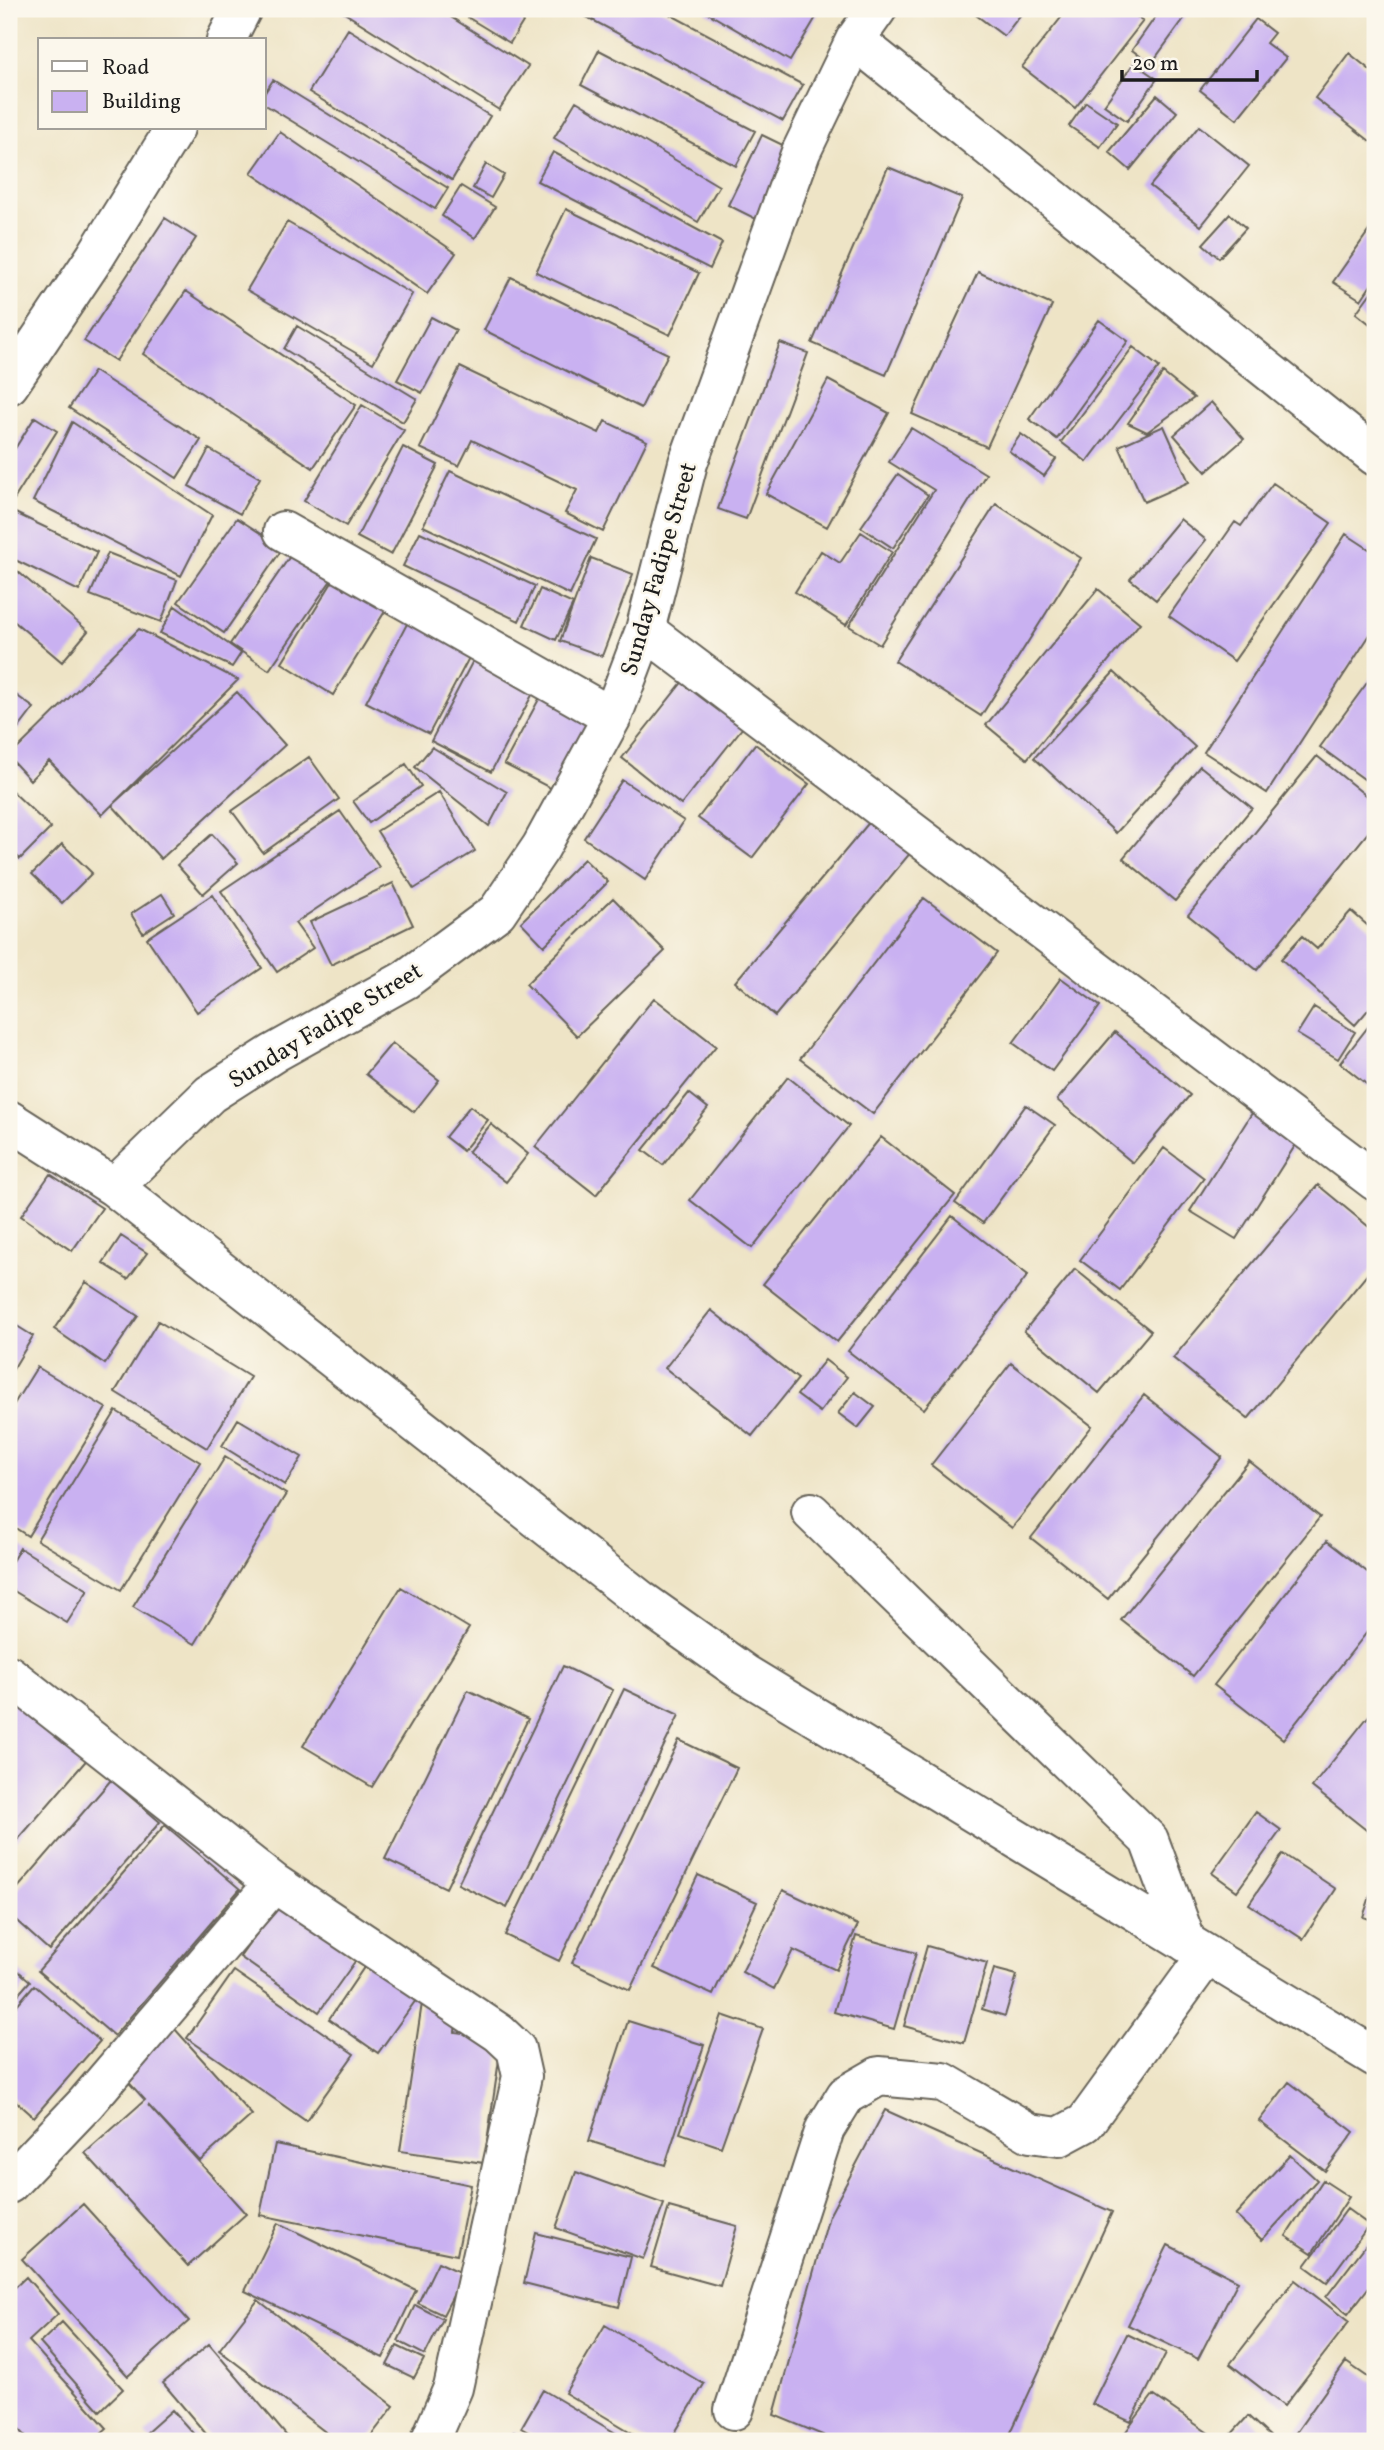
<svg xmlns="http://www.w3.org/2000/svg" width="1384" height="2450" font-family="Vollkorn,serif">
<rect width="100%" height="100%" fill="#fbf7ec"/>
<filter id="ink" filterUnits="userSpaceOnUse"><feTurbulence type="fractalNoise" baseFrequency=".0143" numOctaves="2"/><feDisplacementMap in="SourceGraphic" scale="14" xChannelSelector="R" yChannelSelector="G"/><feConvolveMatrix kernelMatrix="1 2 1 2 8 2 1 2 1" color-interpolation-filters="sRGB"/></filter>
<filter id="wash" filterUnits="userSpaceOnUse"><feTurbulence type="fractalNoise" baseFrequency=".00686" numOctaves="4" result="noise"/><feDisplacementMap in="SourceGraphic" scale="28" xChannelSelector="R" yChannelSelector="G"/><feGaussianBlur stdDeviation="1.57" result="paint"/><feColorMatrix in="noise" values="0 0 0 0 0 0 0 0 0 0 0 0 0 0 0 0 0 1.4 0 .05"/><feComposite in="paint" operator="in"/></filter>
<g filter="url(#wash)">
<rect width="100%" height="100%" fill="#eee4c6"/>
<g id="blocks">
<path fill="#c9b1f1" d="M 346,9 L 438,9 L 528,66 L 499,110 L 343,12 Z
M 454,9 L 531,9 L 510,43 Z
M 583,9 L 660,9 L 803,85 L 783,121 L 581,14 Z
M 708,9 L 821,9 L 790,61 L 706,12 Z
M 968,9 L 1025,9 L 1004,36 Z
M 1068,9 L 1127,9 L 1143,21 L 1075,108 L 1022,67 Z
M 1161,9 L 1191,9 L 1151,64 L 1132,50 Z
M 1256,19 L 1274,33 L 1266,43 L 1286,58 L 1237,119 L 1200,90 Z
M 348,29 L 490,116 L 452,180 L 309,92 Z
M 599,50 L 755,131 L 736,166 L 581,85 Z
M 1349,53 L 1375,74 L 1375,145 L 1315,98 Z
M 1134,63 L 1157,79 L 1127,121 L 1104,105 Z
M 273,80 L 448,188 L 435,209 L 264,104 L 264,94 Z
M 1157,95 L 1177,112 L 1130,170 L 1109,152 Z
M 576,101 L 719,186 L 698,222 L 554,138 Z
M 1086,102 L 1117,123 L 1100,147 L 1069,126 Z
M 1199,126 L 1249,166 L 1201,226 L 1150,186 Z
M 280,132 L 456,253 L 427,294 L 251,173 Z
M 762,135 L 795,151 L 760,221 L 728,205 Z
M 553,152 L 722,243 L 710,269 L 537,181 Z
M 486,164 L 504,175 L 491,198 L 473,188 Z
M 888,167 L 962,198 L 886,375 L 812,343 Z
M 461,186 L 495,207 L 475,238 L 442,216 Z
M 566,209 L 699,273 L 670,335 L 536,272 Z
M 1230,214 L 1246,228 L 1219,258 L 1203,244 Z
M 165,218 L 196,238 L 116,361 L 84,341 Z
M 287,222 L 412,294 L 373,363 L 247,290 Z
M 1375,222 L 1375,279 L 1361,300 L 1333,282 Z
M 978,272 L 1052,305 L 987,447 L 912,414 Z
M 511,277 L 668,354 L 641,408 L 484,330 Z
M 1375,287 L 1375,328 L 1356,313 Z
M 186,291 L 356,405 L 313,468 L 143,354 Z
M 431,317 L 456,330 L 422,393 L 397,380 Z
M 1099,320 L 1128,341 L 1057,439 L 1029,419 Z
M 297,326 L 417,399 L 403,422 L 284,349 Z
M 780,343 L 808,353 L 746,519 L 718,509 Z
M 1133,347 L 1159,367 L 1087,462 L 1061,442 Z
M 460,367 L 599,433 L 605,421 L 647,441 L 603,532 L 565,513 L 577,490 L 472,440 L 459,466 L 420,448 Z
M 94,371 L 201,440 L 177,478 L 69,408 Z
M 1163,373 L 1194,398 L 1147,432 L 1128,423 Z
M 828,380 L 889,413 L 827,527 L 766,494 Z
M 1211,402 L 1244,439 L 1206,472 L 1174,435 Z
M 362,405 L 404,430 L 346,526 L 304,501 Z
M 35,417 L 57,431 L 13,501 L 9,498 L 9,458 Z
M 72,422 L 212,515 L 181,576 L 33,501 Z
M 1164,426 L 1189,482 L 1144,502 L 1119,446 Z
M 911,428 L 986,474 L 880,645 L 849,626 L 934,490 L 889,462 Z
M 1021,434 L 1056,459 L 1044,476 L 1009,451 Z
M 403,447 L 438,465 L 391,555 L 357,537 Z
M 209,449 L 260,478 L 240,514 L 189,486 Z
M 450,471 L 596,539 L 570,595 L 423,526 Z
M 898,474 L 928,495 L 893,548 L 861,527 Z
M 1273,483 L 1331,523 L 1234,661 L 1169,616 L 1235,522 L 1241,526 Z
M 996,504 L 1081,558 L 981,716 L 895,661 Z
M 9,510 L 97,552 L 79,591 L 9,557 Z
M 237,518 L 283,548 L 224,633 L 178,602 Z
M 1180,519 L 1206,540 L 1156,600 L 1130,579 Z
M 420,532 L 535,586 L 519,621 L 403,566 Z
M 861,532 L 892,552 L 846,625 L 795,592 L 821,551 L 840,563 Z
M 1346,534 L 1375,553 L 1375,627 L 1267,793 L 1204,752 Z
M 297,546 L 336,573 L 269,670 L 230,644 Z
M 108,553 L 177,580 L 161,622 L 90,595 Z
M 591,558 L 633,574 L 602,656 L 560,641 Z
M 9,564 L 88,631 L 62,662 L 9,617 Z
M 341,568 L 392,600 L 333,695 L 282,663 Z
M 540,589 L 573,604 L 556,640 L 524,625 Z
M 1098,589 L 1140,623 L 1027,759 L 986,725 Z
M 175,606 L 241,653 L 232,667 L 160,633 Z
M 409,620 L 472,652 L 429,734 L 366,702 Z
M 139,629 L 238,680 L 102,815 L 49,761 L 30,780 L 9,757 Z
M 478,651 L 539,682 L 491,772 L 431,741 Z
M 1114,672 L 1195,747 L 1116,833 L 1034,758 Z
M 1375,672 L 1375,787 L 1320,747 Z
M 684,680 L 743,727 L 681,805 L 622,758 Z
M 545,688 L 595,714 L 554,790 L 504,764 Z
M 9,690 L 34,708 L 9,741 Z
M 237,692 L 285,745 L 161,859 L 112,805 Z
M 755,744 L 809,784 L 752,858 L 698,818 Z
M 432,747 L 507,792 L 489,826 L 415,767 Z
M 1317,756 L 1375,803 L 1375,824 L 1257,970 L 1188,915 Z
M 309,757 L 339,799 L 263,853 L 232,811 Z
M 406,764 L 421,786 L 369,823 L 353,801 Z
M 1200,766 L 1252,808 L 1175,901 L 1123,858 Z
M 622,780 L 684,821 L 645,880 L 584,838 Z
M 11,790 L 51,828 L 20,859 L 9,849 L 9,793 Z
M 439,792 L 475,851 L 414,889 L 377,831 Z
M 340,811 L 379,867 L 295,923 L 313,948 L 277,972 L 221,891 Z
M 872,819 L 912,851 L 775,1016 L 735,982 Z
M 212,834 L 238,863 L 203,894 L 177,865 Z
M 62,844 L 92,873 L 62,903 L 32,874 Z
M 584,859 L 608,882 L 544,946 L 521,922 Z
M 393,883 L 413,925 L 331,965 L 310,922 Z
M 162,894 L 174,913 L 143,933 L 131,914 Z
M 212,895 L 262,968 L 197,1012 L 147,938 Z
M 613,898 L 665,951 L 577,1036 L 526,984 Z
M 924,898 L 997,953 L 873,1114 L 800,1059 Z
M 1351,911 L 1375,932 L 1375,1002 L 1355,1025 L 1281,959 L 1302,936 L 1317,949 Z
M 1061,978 L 1100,1006 L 1052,1071 L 1013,1043 Z
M 654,998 L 716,1046 L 596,1195 L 535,1147 Z
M 1314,1007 L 1355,1032 L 1338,1059 L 1297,1034 Z
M 1375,1018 L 1375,1091 L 1340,1063 Z
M 1115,1032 L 1190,1095 L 1133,1163 L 1057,1100 Z
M 392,1043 L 439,1080 L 414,1112 L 366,1074 Z
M 788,1077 L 849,1126 L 752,1248 L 690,1200 Z
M 689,1093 L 708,1108 L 663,1165 L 643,1150 Z
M 1259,1102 L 1305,1130 L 1236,1239 L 1190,1211 Z
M 1026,1105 L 1055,1125 L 983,1223 L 955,1203 Z
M 470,1106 L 488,1120 L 463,1151 L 445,1137 Z
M 491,1124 L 528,1154 L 506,1182 L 468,1152 Z
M 881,1137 L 955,1195 L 837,1342 L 763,1284 Z
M 1164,1148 L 1204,1178 L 1120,1290 L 1080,1260 Z
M 50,1174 L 102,1208 L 72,1251 L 21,1216 Z
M 1318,1185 L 1375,1232 L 1375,1265 L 1248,1419 L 1173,1358 Z
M 952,1216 L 1028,1275 L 924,1409 L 848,1351 Z
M 121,1236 L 147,1253 L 128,1279 L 103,1263 Z
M 1075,1269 L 1151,1331 L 1099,1393 L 1024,1331 Z
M 86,1282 L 138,1316 L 105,1364 L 54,1329 Z
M 711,1310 L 798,1379 L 752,1436 L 665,1368 Z
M 9,1321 L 33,1336 L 9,1376 Z
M 158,1321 L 250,1377 L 207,1448 L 115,1392 Z
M 825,1360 L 847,1377 L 820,1412 L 797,1395 Z
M 1011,1363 L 1092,1426 L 1012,1528 L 931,1465 Z
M 37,1367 L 106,1408 L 28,1536 L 9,1524 L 9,1412 Z
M 855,1392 L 875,1407 L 858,1428 L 838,1413 Z
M 1144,1395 L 1222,1457 L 1108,1599 L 1031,1538 Z
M 116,1411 L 200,1462 L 121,1590 L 37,1540 Z
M 238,1419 L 302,1457 L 285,1485 L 222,1446 Z
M 225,1457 L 286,1494 L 195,1644 L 133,1607 Z
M 1249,1461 L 1320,1517 L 1193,1676 L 1121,1620 Z
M 1327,1541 L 1375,1578 L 1375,1622 L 1283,1739 L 1214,1685 Z
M 20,1548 L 88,1590 L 67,1623 L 9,1588 L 9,1566 Z
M 401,1587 L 469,1628 L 372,1787 L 303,1746 Z
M 563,1666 L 613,1690 L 507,1908 L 458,1884 Z
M 624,1689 L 679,1715 L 559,1961 L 505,1935 Z
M 468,1690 L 528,1719 L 446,1888 L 385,1859 Z
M 15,1692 L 90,1756 L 9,1850 L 9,1700 Z
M 1375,1708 L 1375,1837 L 1312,1787 Z
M 679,1740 L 737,1768 L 630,1990 L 572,1963 Z
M 111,1780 L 160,1822 L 49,1950 L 9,1914 L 9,1898 Z
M 1256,1812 L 1281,1830 L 1237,1891 L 1212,1873 Z
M 165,1825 L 240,1889 L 114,2036 L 38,1971 Z
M 1283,1854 L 1336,1889 L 1303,1939 L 1249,1904 Z
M 698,1875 L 757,1902 L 713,1995 L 654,1968 Z
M 1375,1882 L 1375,1921 L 1363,1917 Z
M 783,1890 L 858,1925 L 836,1970 L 793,1950 L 774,1989 L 742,1972 Z
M 285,1894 L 356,1960 L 319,2012 L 240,1957 Z
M 856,1936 L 916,1953 L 894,2029 L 834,2012 Z
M 927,1946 L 987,1963 L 964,2043 L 904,2026 Z
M 371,1957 L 421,1993 L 378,2053 L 329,2019 Z
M 9,1963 L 30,1981 L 9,2005 Z
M 994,1969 L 1017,1975 L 1005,2016 L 982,2009 Z
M 234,1971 L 354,2054 L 306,2121 L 187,2038 Z
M 34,1985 L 100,2041 L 34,2117 L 9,2095 L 9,2014 Z
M 422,2003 L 458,2008 L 455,2032 L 502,2039 L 484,2163 L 400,2151 Z
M 722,2015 L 763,2029 L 721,2147 L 680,2133 Z
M 628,2021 L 704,2045 L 665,2165 L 589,2141 Z
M 174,2028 L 252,2115 L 200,2161 L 148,2105 L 246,2214 L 188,2266 L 85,2153 L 145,2100 L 122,2075 Z
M 1289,2082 L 1354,2132 L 1325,2171 L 1259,2121 Z
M 885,2110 L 1112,2212 L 1007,2441 L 837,2441 L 774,2415 L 829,2216 Z
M 275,2144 L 471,2185 L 457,2255 L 260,2215 Z
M 1290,2155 L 1317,2180 L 1262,2240 L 1235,2215 Z
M 576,2172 L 664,2204 L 643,2259 L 556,2228 Z
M 1323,2180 L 1349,2197 L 1312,2253 L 1286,2236 Z
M 83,2204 L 189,2321 L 128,2376 L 22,2259 Z
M 669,2207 L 737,2226 L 720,2286 L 651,2267 Z
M 1347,2209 L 1369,2225 L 1327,2282 L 1305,2266 Z
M 278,2223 L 416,2290 L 383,2358 L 245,2291 Z
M 536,2233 L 631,2257 L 619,2307 L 524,2283 Z
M 1375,2233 L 1375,2279 L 1348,2314 L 1326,2297 Z
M 1168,2245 L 1238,2281 L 1198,2359 L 1128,2325 Z
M 438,2262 L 464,2274 L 443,2315 L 418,2303 Z
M 26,2277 L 58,2314 L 29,2341 L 107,2428 L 92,2441 L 30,2441 L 9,2418 L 9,2293 Z
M 1295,2280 L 1349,2322 L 1284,2406 L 1230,2364 Z
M 258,2300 L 394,2406 L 367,2441 L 337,2441 L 219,2350 Z
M 415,2305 L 443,2319 L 425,2355 L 398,2341 Z
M 62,2322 L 123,2389 L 100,2411 L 40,2343 Z
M 605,2325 L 704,2384 L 670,2441 L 646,2441 L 565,2393 Z
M 1127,2334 L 1166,2353 L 1131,2422 L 1092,2404 Z
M 209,2344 L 291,2441 L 212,2441 L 163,2383 Z
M 397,2346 L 424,2359 L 414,2378 L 387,2365 Z
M 1346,2362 L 1375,2382 L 1375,2441 L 1290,2441 Z
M 543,2390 L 629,2441 L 544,2441 L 521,2428 Z
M 1153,2395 L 1220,2441 L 1119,2441 Z
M 172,2410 L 200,2441 L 152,2441 L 145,2434 Z
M 1248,2416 L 1275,2441 L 1232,2441 L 1228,2438 Z
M 514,2431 L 532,2441 L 508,2441 Z"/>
</g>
</g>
<g filter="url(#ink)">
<use href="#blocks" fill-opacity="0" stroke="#666258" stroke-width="2"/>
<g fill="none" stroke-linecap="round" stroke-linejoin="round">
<defs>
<path id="minor" d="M 226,40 L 242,9
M 855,40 L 1375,456
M 9,385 L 95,257 L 175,128
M 283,531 L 612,717
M 645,630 L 1375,1181
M 9,1120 L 114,1187 L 642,1601 L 745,1674 L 1375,2057
M 114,1187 L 210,1094 L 274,1053 L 405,980 L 497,912 L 541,847 L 612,717 L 645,630 L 688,463 L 801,152 L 855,40 L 877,9
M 811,1512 L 1149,1840 L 1187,1943
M 9,1675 L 274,1883 L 499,2033 L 516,2049 L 522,2076 L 453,2388 L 430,2441
M 9,2184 L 86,2103 L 274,1883
M 734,2410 L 825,2129 L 846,2095 L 879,2076 L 943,2082 L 1030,2133 L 1059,2137 L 1085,2123 L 1207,1955"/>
</defs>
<use href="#minor" stroke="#666258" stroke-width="42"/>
<use href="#minor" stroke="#fff" stroke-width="38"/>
</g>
</g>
<g text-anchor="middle" stroke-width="5" stroke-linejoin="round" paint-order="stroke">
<g font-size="24" fill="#1c1c1c" stroke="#fbf7ec">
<text transform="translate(658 569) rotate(-74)" y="8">Sunday Fadipe Street</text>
<text transform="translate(325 1025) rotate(-31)" y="8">Sunday Fadipe Street</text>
</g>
</g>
<rect width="1384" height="2450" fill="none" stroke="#fbf7ec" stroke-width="35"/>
<rect x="38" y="38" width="228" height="91" fill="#fbf7ec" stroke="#a29f99" stroke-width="2"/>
<rect x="52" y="61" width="35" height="10" fill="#ffffff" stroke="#a29f99" stroke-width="2"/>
<text x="102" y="74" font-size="21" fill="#1c1c1c">Road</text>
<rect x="52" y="91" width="35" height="21" fill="#c9b1f1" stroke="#a29f99" stroke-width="2"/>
<text x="102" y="108" font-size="21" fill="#1c1c1c">Building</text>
<path d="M1122 70v10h135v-10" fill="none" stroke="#1c1c1c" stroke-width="3.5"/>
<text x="1132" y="70" font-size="21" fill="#1c1c1c" stroke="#fbf7ec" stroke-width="5" paint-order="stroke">20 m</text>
</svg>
